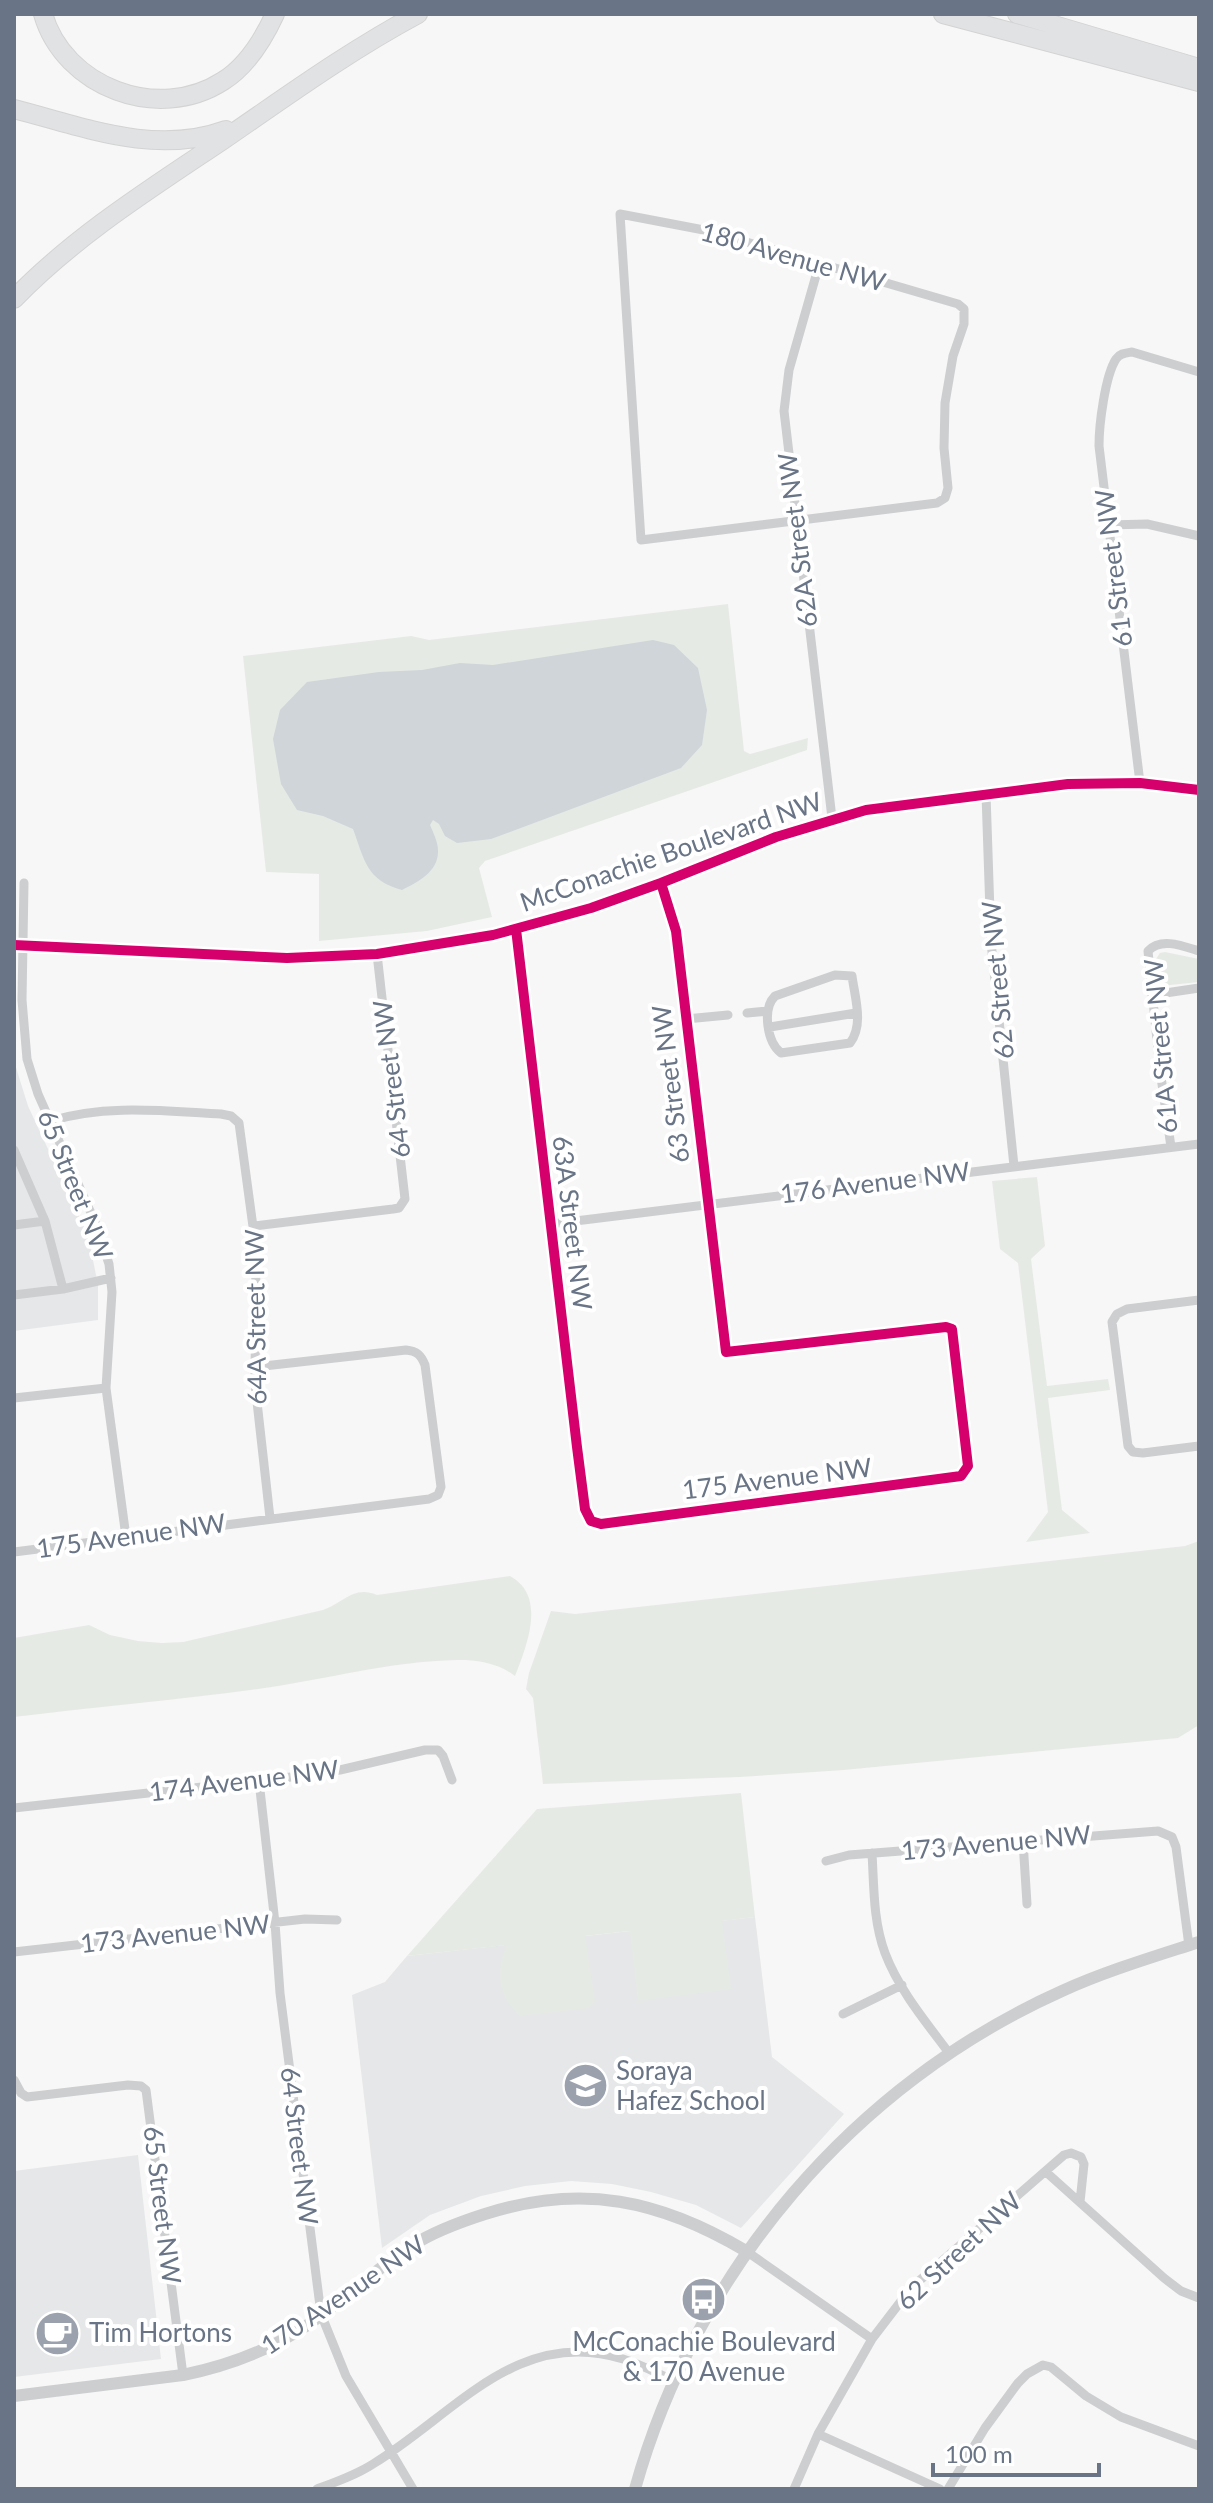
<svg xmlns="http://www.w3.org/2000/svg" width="1213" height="2503" font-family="Lato,sans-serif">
<rect width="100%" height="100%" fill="#f7f7f7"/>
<path fill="#e6e7e8" d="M 14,1061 L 28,1106 L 88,1235 L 98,1285 L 98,1320 L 14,1331 Z
M 755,1917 L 772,2057 L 844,2114 L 741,2228 L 696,2205 L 651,2192 L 612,2184 L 571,2181 L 525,2186 L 481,2196 L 430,2215 L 382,2248 L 352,1995 L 385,1982 L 407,1956 Z
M 138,2155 L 161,2359 L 14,2377 L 14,2171 Z"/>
<path fill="#e6eae5" d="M 728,604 L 744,751 L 750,754 L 808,738 L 807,750 L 485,861 L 479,868 L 492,917 L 427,931 L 319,941 L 319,874 L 266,872 L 243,656 L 411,636 L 429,640 Z
M 1165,952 L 1199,959 L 1199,982 L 1161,986 L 1156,959 L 1160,953 Z
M 1037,1177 L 1045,1246 L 1031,1259 L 1047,1386 L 1108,1379 L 1110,1390 L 1048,1398 L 1062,1510 L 1090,1533 L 1026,1542 L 1048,1512 L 1018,1263 L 1000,1249 L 992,1181 Z
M 1199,1541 L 1199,1725 L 1178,1738 L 844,1770 L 740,1777 L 543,1784 L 533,1698 L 526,1689 L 529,1673 L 551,1611 L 575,1614 L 1185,1546 Z
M 510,1576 C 547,1596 527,1645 515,1676 C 498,1663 478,1660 458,1660 C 391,1661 324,1680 258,1689 C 177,1700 95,1707 14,1717 L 14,1638 L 89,1625 L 110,1635 L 138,1641 L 162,1643 L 183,1642 L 323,1610 C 344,1603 353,1585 377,1595 Z
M 741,1793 L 755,1917 L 722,1921 L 731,1989 L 638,2001 L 630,1931 L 585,1936 L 595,2002 L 589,2008 L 520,2016 C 498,1996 495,1971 507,1945 L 407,1956 L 537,1809 Z"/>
<path fill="#cfd5d9" d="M 653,640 L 674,645 L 698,668 L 707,710 L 702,745 L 681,768 L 491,839 L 457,843 L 445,836 L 439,824 L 433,820 L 430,825 C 433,832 438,842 438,850 C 439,872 417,882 402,890 C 366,880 365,861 353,829 L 323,816 L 297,810 L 281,784 L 273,739 L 280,710 L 307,682 L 379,672 L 422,670 L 460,663 L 493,665 Z"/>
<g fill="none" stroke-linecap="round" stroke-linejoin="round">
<defs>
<path id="motorway" d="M 43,14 C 64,87 158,123 223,81 C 247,66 263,40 275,14
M 943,14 L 1199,82
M 1017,14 L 1199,68
M 14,109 C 84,127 155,156 226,130
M 14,299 C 75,236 150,189 223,140 C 287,96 349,51 418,14"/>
</defs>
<use href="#motorway" stroke="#d3d3d4" stroke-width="20"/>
<path stroke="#cdced0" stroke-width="9" d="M 620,214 L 709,231 L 958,304 L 964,309 L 964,324 L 953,356 L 945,403 L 944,448 L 948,488 L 945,498 L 937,503 L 641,540 Z
M 819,265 L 789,370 L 784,411 L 832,818
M 1109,525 L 1147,524 L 1199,536
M 1140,783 L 1099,446 C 1099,425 1105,376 1116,359 C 1120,353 1126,353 1132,352 L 1199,372
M 986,794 L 991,942 L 1014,1166
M 24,883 L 22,1000 L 27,1059 L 38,1094 L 95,1222 L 109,1264 L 112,1292 L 106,1388 L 126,1537
M 516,929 L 577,1447 L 585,1509 L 591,1521 L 601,1524 L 961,1476 L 968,1466 L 952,1329 L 946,1327 L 726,1352 L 676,931 L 661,883
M 835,975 L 852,976 C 855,998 864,1025 850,1043 L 781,1053 C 767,1042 762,1009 775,996 Z
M 1152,995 L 1199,988
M 747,1013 L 768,1011
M 686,1019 L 728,1015
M 770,1027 L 856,1013
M 50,1121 C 106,1104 163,1111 221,1114 L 231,1116 L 239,1123 L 256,1249 L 255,1384 L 270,1518
M 1171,1147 L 1160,1070 L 1148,951 C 1161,937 1183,946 1199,951
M 14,1150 L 45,1221 L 63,1289
M 551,1224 L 1199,1144
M 14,1225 L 45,1221
M 254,1226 L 393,1209 L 399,1208 L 405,1199 L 377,954
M 14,1295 L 63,1289 L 111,1278
M 1199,1300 L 1127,1309 L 1117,1314 L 1112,1322 L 1128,1446 L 1133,1452 L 1143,1453 L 1199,1446
M 14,1398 L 106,1388
M 14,1552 L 429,1499 L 438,1495 L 441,1487 L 425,1365 C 421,1355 417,1351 406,1350 L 255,1367
M 259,1781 L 275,1923 L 280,1993 L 321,2314 L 346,2376 L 413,2489
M 14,1808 L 300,1776 L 340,1770 L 425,1750 L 438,1750 L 443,1756 L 452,1780
M 1023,1841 L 1027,1904
M 872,1853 C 874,1886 873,1921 885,1953 C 899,1990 926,2022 949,2053
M 826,1861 L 849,1855 L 1158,1831 L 1172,1837 L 1176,1847 L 1189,1946
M 14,1952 L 305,1919 L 337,1920
M 843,2014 L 902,1985
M 14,2080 L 21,2093 L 27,2097 L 128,2085 L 141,2086 L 146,2090 L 183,2375
M 1046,2172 L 1164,2278 L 1181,2291 L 1199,2298
M 746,2251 L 872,2339
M 818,2434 L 940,2489
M 317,2489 C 336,2482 356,2475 373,2464 C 454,2415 517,2326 623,2359 C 640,2364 657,2373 674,2381
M 794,2489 L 818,2434 L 872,2339 L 911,2288 L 1064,2155 L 1071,2153 L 1081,2157 L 1084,2164 L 1080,2202
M 948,2489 L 985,2428 L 1018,2383 L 1027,2374 L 1043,2365 L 1051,2367 L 1086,2396 L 1121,2417 L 1199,2446"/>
<path stroke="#cdced0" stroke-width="12" d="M 14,945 L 287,958 L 377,954 L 493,935 L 591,908 L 661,883 L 776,837 L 866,810 L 1068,784 L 1140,783 L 1199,790
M 14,2396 L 183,2375 C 227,2366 268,2351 306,2326 C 343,2301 375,2269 413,2245 C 435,2231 460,2222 485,2214 C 582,2183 660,2200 746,2251
M 635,2489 C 696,2270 854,2084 1062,1991 C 1106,1971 1153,1957 1199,1942"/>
<use href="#motorway" stroke="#e1e2e3" stroke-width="18"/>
<defs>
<path id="cycleway" d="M 516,929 L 577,1447 L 585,1509 L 591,1521 L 601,1524 L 961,1476 L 968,1466 L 952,1329 L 946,1327 L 726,1352 L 676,931 L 661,883
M 14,945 L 287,958 L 377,954 L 493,935 L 591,908 L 661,883 L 776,837 L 866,810 L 1068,784 L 1140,783 L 1199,790"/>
</defs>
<use href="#cycleway" stroke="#fff" stroke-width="15"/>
<use href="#cycleway" stroke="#d6006c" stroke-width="10"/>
</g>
<defs>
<symbol id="school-disc" viewBox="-11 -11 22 22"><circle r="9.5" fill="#9ba2ae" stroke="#fff"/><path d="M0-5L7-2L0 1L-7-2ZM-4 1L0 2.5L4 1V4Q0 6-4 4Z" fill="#fff"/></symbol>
<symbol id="bus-disc" viewBox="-11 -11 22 22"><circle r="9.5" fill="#9ba2ae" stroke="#fff"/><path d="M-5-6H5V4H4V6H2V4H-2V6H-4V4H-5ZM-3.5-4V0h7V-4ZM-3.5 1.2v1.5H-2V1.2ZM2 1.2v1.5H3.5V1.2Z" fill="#fff"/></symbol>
<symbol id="cafe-disc" viewBox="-11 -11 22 22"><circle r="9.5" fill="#9ba2ae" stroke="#fff"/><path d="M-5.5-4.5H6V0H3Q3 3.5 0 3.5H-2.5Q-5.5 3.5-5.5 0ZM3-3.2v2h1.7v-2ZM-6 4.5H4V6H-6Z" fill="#fff"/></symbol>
</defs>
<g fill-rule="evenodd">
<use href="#school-disc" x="560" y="2060" width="51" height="51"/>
<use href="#bus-disc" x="678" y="2274" width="51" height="51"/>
<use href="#cafe-disc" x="32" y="2308" width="51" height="51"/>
</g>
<g text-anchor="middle" stroke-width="8" stroke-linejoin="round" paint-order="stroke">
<g font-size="26" fill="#697586" stroke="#fff">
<text transform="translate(793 257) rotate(16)" y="9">180 Avenue NW</text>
<text transform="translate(798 540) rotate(-97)" y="9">62A Street NW</text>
<text transform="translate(1114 568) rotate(-97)" y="9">61 Street NW</text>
<text transform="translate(671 852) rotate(-19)" y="9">McConachie Boulevard NW</text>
<text transform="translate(998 980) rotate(-95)" y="9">62 Street NW</text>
<text transform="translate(1161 1046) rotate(-95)" y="9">61A Street NW</text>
<text transform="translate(392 1079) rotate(-97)" y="9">64 Street NW</text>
<text transform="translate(671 1084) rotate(-97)" y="9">63 Street NW</text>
<text transform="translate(875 1183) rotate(-7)" y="9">176 Avenue NW</text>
<text transform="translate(75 1185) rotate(68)" y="9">65 Street NW</text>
<text transform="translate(572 1223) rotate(83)" y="9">63A Street NW</text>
<text transform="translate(256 1317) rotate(-91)" y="9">64A Street NW</text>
<text transform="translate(777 1479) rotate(-7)" y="9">175 Avenue NW</text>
<text transform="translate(131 1536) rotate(-8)" y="9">175 Avenue NW</text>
<text transform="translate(244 1781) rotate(-7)" y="9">174 Avenue NW</text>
<text transform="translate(996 1843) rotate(-5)" y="9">173 Avenue NW</text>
<text transform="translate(175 1934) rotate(-6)" y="9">173 Avenue NW</text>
<text transform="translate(299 2146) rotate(83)" y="9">64 Street NW</text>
<text transform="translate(162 2205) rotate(83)" y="9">65 Street NW</text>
<text transform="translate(959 2251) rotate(-43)" y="9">62 Street NW</text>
<text transform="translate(343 2295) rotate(-34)" y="9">170 Avenue NW</text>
</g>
<g font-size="26" fill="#697586" stroke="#fff" text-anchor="start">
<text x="616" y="2080">Soraya<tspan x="616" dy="30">Hafez School</tspan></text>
<text x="89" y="2342">Tim Hortons</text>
<text x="704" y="2351" text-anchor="middle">McConachie Boulevard<tspan x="704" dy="30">&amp; 170 Avenue</tspan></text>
</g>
</g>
<rect width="1213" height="2503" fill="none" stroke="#697586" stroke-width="32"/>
<path d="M933 2463v12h166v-12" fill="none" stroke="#697586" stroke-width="4"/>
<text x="945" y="2463" font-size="24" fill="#697586" stroke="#ffffff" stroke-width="6" paint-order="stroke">100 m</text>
</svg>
